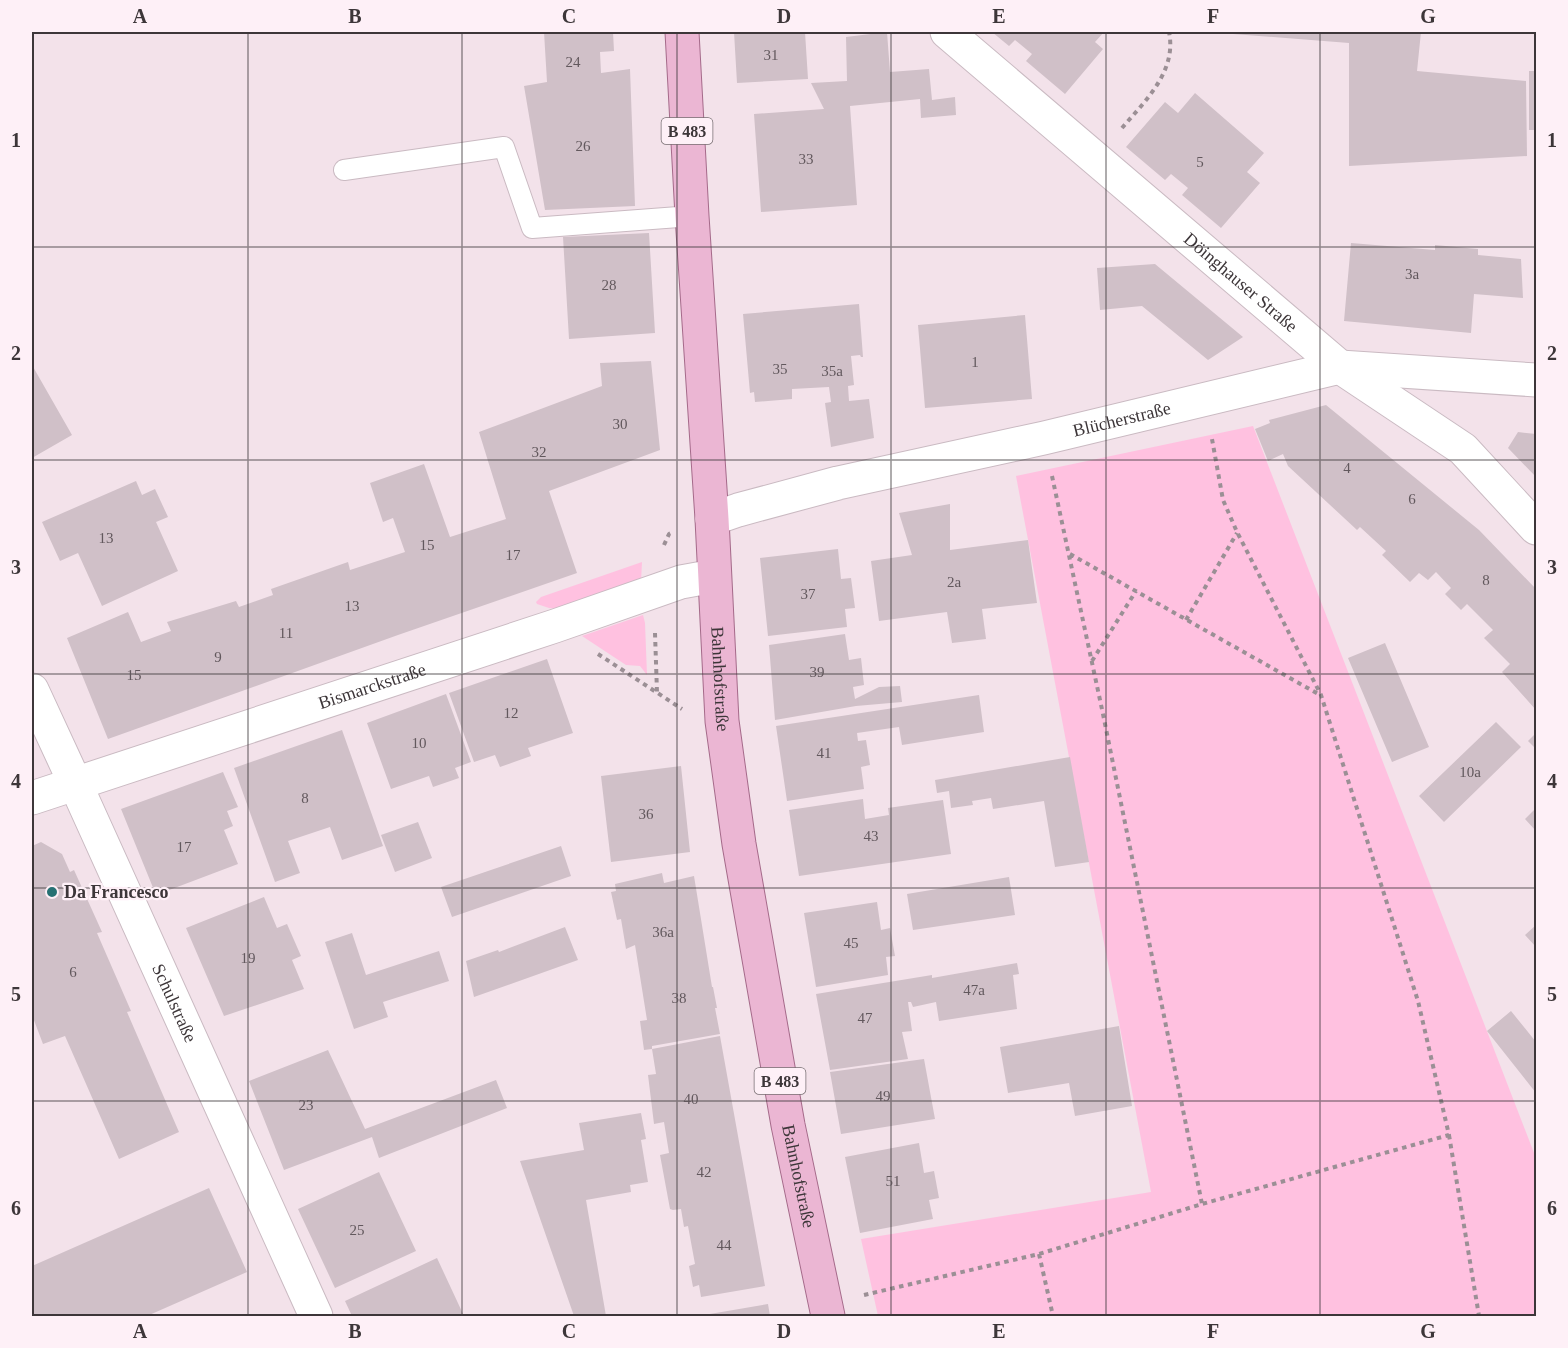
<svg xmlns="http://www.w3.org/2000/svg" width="1568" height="1348" font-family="Georgia,serif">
<rect width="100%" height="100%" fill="#f3e2ea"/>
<path fill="#ffc1e0" d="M 1253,426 L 1536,1158 L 1536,1316 L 878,1316 L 861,1239 L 1151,1192 L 1016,476 Z
M 642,562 L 641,582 L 562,609 L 549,608 L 537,604 L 536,602 L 541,597 Z
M 643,615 L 645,623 L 647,675 L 640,666 L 626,665 L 582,636 Z"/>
<path fill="#d0c0c8" d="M 544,32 L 613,32 L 614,51 L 600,52 L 601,73 L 630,69 L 635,206 L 545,210 L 524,86 L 547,82 Z
M 734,32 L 805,32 L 808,79 L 737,83 Z
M 887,32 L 890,72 L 929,69 L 932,100 L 955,97 L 956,115 L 921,118 L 920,99 L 850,106 L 857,205 L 761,212 L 754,114 L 824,109 L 811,83 L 847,81 L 846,37 Z
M 992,32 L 1104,32 L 1095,42 L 1103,49 L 1065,94 L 1026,61 L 1032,54 L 1015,40 L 1009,46 Z
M 1233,32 L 1421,32 L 1417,71 L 1526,81 L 1527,156 L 1349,166 L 1349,43 L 1233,34 Z
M 1529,71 L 1536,71 L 1536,130 L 1529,130 Z
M 1195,93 L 1264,153 L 1247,172 L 1260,183 L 1221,228 L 1182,195 L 1188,188 L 1171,174 L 1165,180 L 1126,147 L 1165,102 L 1178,113 Z
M 649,233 L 655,333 L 569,339 L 563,237 Z
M 1351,243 L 1435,250 L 1435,245 L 1478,249 L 1478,255 L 1521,259 L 1523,298 L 1474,294 L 1471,333 L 1344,321 Z
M 1155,264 L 1243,337 L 1208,360 L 1142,306 L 1100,310 L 1097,268 Z
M 859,304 L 863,357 L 861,357 L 860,355 L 851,356 L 854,385 L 848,386 L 849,401 L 869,399 L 874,438 L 831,447 L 825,403 L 831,402 L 829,387 L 792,389 L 792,399 L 755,402 L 754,392 L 750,393 L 743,314 Z
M 1025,315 L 1032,399 L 925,408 L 918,325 Z
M 651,361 L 660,450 L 549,491 L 577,573 L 398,635 L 108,739 L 67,638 L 128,612 L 141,642 L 171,631 L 167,622 L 236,601 L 239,607 L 273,595 L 271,589 L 348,562 L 350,570 L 405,552 L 393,518 L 383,522 L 370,483 L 424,464 L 450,537 L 506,519 L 479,432 L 602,386 L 600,363 Z
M 32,365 L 72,435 L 32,458 Z
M 1326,405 L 1479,530 L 1536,589 L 1536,710 L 1502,672 L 1510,664 L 1484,638 L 1493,630 L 1467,604 L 1461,610 L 1445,594 L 1451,588 L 1436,572 L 1428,580 L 1419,573 L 1410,582 L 1382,555 L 1386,551 L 1360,527 L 1357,530 L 1288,466 L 1283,454 L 1268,461 L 1255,429 L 1270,423 L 1269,420 Z
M 1518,432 L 1536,434 L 1536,477 L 1508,448 Z
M 136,481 L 142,495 L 155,489 L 168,517 L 156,522 L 178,571 L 102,606 L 78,553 L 60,561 L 42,522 Z
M 950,504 L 950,550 L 1028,540 L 1037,603 L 982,609 L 986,639 L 952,643 L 947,612 L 879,621 L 871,561 L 912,555 L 899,513 Z
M 838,549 L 841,579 L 851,578 L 855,608 L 845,609 L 847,627 L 768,636 L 760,558 Z
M 845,634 L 849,660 L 861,658 L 864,685 L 853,687 L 855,699 L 879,687 L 900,686 L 902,702 L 856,706 L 775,720 L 769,645 Z
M 1385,643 L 1429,747 L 1392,762 L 1348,658 Z
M 547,659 L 573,733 L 528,748 L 531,756 L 500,767 L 495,755 L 474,762 L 449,693 Z
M 446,694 L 471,762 L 455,768 L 459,778 L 433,787 L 429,776 L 391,789 L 367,723 Z
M 979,695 L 984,732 L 902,745 L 899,727 L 857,733 L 858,741 L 866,740 L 870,765 L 861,767 L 864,789 L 787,801 L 776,726 Z
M 1496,722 L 1521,747 L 1444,822 L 1419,796 Z
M 342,730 L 383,846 L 342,860 L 330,827 L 288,841 L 300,873 L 275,882 L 234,768 Z
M 1536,733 L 1536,749 L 1528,741 Z
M 1070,757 L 1089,862 L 1055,867 L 1044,801 L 993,809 L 991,798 L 972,801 L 973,805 L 951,808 L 949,791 L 937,793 L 935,780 Z
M 681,766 L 690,852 L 611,862 L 601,776 Z
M 223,772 L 238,807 L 227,811 L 233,826 L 224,830 L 238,864 L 156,895 L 121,809 Z
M 863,799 L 865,819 L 889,815 L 888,808 L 943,800 L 951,854 L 799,876 L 789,810 Z
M 1536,808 L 1536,831 L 1525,819 Z
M 418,822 L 432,858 L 395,872 L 381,835 Z
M 41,842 L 62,854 L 70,872 L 74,870 L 102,932 L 97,933 L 131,1011 L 127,1012 L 179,1132 L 119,1159 L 65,1036 L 43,1044 L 32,1015 L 32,846 Z
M 561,846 L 571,876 L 452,917 L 441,887 Z
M 662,873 L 664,883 L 694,876 L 712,987 L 713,987 L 717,1008 L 715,1008 L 720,1034 L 652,1046 L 652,1049 L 644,1050 L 640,1021 L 647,1020 L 635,945 L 626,949 L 621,919 L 617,920 L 611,892 L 616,891 L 615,884 Z
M 1009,877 L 1015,915 L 913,930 L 907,894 Z
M 264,897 L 277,928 L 287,924 L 301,956 L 292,960 L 304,989 L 224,1016 L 186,928 Z
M 877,902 L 881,930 L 890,928 L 895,956 L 886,957 L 888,975 L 816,987 L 804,913 Z
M 1536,925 L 1536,947 L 1525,935 Z
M 565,927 L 578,960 L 474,997 L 466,961 L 498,950 L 499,952 Z
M 352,933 L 366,975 L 439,951 L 449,981 L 383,1002 L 388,1017 L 354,1029 L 325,942 Z
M 1017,963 L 1019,974 L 1013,975 L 1017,1009 L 939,1021 L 936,1002 L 913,1007 L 911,1002 L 908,1002 L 912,1031 L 902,1032 L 908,1059 L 830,1070 L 816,994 L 932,975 L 932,978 Z
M 1511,1011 L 1536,1042 L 1536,1093 L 1487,1031 Z
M 1119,1026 L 1132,1106 L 1075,1116 L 1069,1083 L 1008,1093 L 1000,1047 Z
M 720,1036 L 765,1286 L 701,1297 L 699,1285 L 693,1287 L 689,1266 L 695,1264 L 688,1226 L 684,1227 L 681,1209 L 673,1210 L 670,1209 L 660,1155 L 669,1153 L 664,1122 L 654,1124 L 648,1075 L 656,1074 L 652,1049 Z
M 328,1050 L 365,1129 L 496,1080 L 507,1108 L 379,1158 L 372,1137 L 284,1170 L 249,1081 Z
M 924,1059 L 935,1119 L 841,1134 L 830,1072 Z
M 641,1113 L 646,1139 L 641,1140 L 648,1182 L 630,1185 L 631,1192 L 586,1200 L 606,1316 L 574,1316 L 520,1161 L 584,1150 L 579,1123 Z
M 919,1143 L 924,1173 L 934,1171 L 939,1198 L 929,1200 L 933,1219 L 860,1233 L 845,1157 Z
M 379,1172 L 416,1251 L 335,1288 L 298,1209 Z
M 209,1188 L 247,1272 L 147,1316 L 32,1316 L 32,1266 Z
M 437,1258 L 464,1316 L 352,1316 L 345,1301 Z
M 768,1304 L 770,1316 L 704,1316 L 704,1315 Z"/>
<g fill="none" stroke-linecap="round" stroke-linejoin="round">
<defs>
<path id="service" d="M 344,170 L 504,147 L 532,228 L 692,216"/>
<g id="minor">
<path id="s1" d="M 947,32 L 1340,367 L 1463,449 L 1536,528"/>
<path id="s2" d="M 712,519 L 738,510 L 838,483 L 1044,438 L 1340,367 L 1536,380"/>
<path id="s3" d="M 32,690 L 75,783 L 316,1316"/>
<path id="s4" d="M 32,798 L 555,626 L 681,582 L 714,576"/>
</g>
<g id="primary">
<path id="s5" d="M 682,32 L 692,216 L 712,519 L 722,721 L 739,844 L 788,1125 L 828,1316"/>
</g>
</defs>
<use href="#service" stroke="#cabac2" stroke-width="22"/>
<use href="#minor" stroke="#cabac2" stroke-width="35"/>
<use href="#primary" stroke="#a56a8a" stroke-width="35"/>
<path stroke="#9b8f95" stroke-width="4" stroke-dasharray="4.5 4.5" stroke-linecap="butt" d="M 1122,128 C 1146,100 1177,71 1169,32
M 1052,476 L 1103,714 L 1202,1204
M 664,545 L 669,534 L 673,532
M 1070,554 L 1320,695
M 1186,620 L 1237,533
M 655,633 L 657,692
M 598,654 L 682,709
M 1092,661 L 1136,591
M 1449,1135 L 1479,1316
M 1039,1254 L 1053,1316
M 864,1295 L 1039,1254 L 1202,1204 L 1449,1135 L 1418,1001 L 1321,695 L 1237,532 L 1223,500 L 1212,439"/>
<use href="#service" stroke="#fff" stroke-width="20"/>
<use href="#minor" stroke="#fff" stroke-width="33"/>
<use href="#primary" stroke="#ebb6d3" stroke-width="33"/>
</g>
<path fill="none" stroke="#3d3639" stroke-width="1.5" stroke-opacity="0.55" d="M 248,32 L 248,1316M 462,32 L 462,1316M 677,32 L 677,1316M 891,32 L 891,1316M 1106,32 L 1106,1316M 1320,32 L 1320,1316M 32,247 L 1536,247M 32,460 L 1536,460M 32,674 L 1536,674M 32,888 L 1536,888M 32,1101 L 1536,1101"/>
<circle fill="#267173" stroke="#fef0f7" stroke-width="2" cx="52" cy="892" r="6"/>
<g text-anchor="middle" stroke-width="4.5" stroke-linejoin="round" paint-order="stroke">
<g font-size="15" fill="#62585d">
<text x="771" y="60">31</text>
<text x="573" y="67">24</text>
<text x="583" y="151">26</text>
<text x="806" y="164">33</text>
<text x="1200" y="167">5</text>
<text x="1412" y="279">3a</text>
<text x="609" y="290">28</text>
<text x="975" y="367">1</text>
<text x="780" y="374">35</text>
<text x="832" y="376">35a</text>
<text x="620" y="429">30</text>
<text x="539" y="457">32</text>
<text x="1347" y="473">4</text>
<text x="1412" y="504">6</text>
<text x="106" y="543">13</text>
<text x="427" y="550">15</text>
<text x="513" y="560">17</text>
<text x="1486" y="585">8</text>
<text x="954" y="587">2a</text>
<text x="808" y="599">37</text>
<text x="352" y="611">13</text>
<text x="286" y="638">11</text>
<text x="218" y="662">9</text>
<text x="817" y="677">39</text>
<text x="134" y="680">15</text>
<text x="511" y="718">12</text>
<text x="419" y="748">10</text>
<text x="824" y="758">41</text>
<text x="1470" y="777">10a</text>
<text x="305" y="803">8</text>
<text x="646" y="819">36</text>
<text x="871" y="841">43</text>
<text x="184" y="852">17</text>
<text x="663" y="937">36a</text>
<text x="851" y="948">45</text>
<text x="248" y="963">19</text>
<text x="73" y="977">6</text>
<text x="974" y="995">47a</text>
<text x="679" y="1003">38</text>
<text x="865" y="1023">47</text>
<text x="883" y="1101">49</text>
<text x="691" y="1104">40</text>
<text x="306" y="1110">23</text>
<text x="704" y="1177">42</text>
<text x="893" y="1186">51</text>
<text x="357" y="1235">25</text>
<text x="724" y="1250">44</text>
</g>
<g fill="#fef0f7" stroke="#776e72" stroke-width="1.5">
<rect x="661.5" y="118" width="51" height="26" rx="4.5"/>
<rect x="754.5" y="1068" width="51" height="26" rx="4.5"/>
</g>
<g font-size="16" font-weight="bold" fill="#3d3639">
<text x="687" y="137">B 483</text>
<text x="780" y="1087">B 483</text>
</g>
<g font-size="18" fill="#3d3639" stroke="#fef0f7">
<text dy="6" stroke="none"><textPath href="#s1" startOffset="386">Döinghauser Straße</textPath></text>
<text dy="6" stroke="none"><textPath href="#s2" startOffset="422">Blücherstraße</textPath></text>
<text dy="6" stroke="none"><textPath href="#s5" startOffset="648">Bahnhofstraße</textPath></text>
<text dy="6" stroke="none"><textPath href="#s4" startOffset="358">Bismarckstraße</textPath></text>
<text dy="6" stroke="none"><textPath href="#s3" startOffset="344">Schulstraße</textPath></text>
<text dy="6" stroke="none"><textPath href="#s5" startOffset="1152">Bahnhofstraße</textPath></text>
</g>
<g font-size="18" font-weight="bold" fill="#3d3639" stroke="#fef0f7" text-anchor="start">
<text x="64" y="898">Da Francesco</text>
</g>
</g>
<rect width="1568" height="1348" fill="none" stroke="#fef0f7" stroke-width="66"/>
<rect x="33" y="33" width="1502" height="1282" fill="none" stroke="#3d3639" stroke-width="2"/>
<g font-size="20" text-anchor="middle" font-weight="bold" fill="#3d3639">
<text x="140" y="23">A</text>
<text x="355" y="23">B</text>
<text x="569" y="23">C</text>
<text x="784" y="23">D</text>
<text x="999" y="23">E</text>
<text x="1213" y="23">F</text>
<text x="1428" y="23">G</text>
<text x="16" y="147">1</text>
<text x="1552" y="147">1</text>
<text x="16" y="360">2</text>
<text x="1552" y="360">2</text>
<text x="16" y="574">3</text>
<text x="1552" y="574">3</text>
<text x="16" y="788">4</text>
<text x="1552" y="788">4</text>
<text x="16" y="1001">5</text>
<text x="1552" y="1001">5</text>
<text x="16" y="1215">6</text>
<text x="1552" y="1215">6</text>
<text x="140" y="1338">A</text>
<text x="355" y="1338">B</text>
<text x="569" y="1338">C</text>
<text x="784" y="1338">D</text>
<text x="999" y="1338">E</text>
<text x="1213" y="1338">F</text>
<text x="1428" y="1338">G</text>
</g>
</svg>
